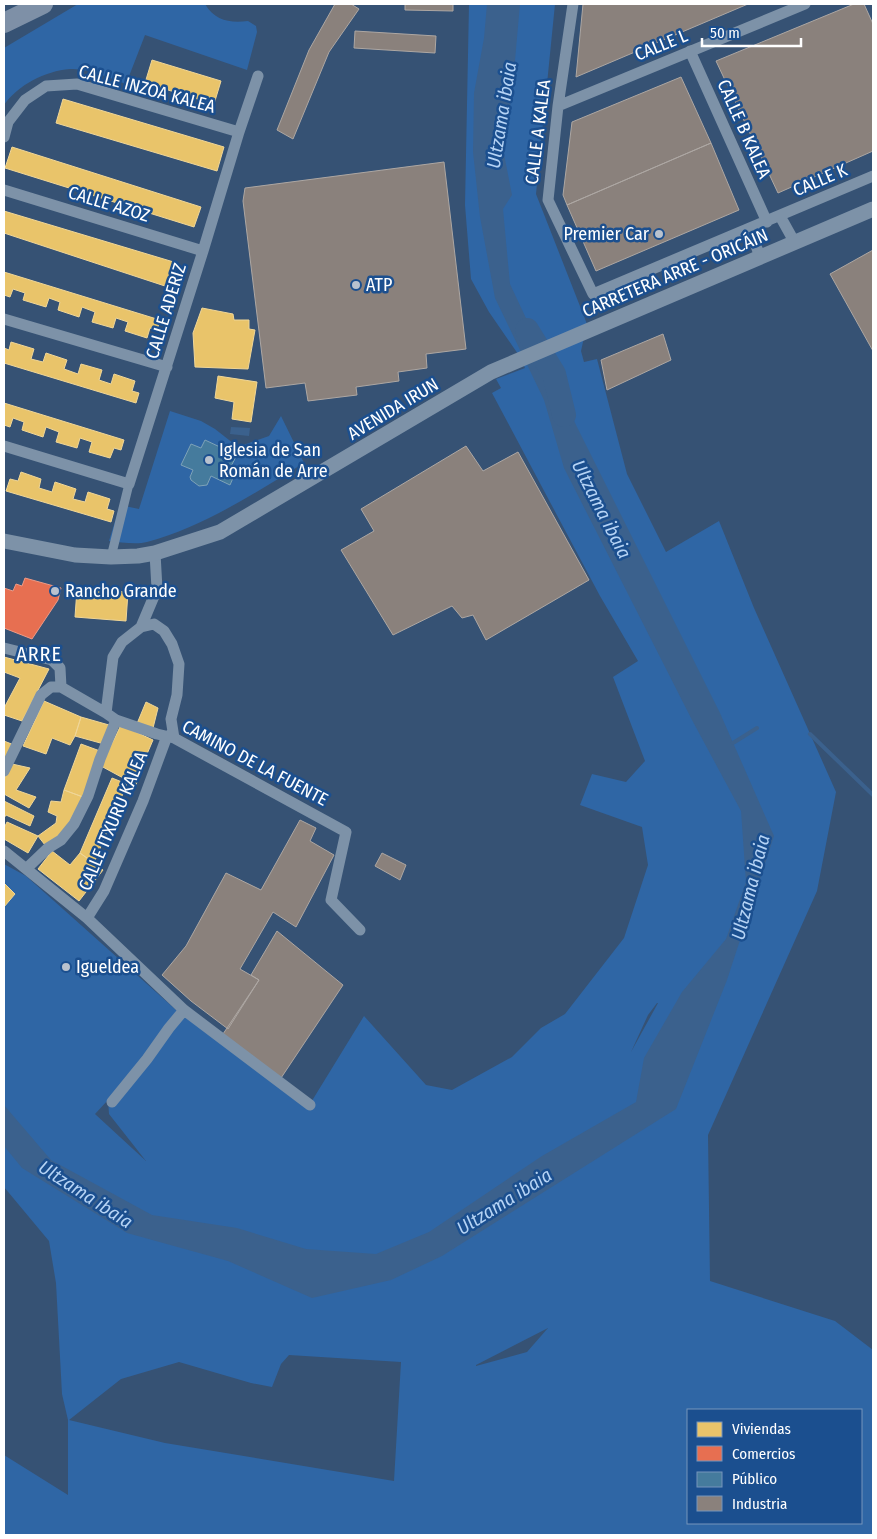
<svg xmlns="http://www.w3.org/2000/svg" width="877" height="1539" font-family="'Fira Sans Condensed',sans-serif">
<rect width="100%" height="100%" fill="#365274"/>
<path fill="#2f66a5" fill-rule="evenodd" d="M 78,4 L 205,4 C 215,21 230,23 248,21 L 256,26 L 257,32 L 247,70 L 145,35 L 126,84 C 109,78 89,68 70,69 C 45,71 18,85 4,105 L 4,48 Z
M 469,4 L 555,4 L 536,194 L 587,324 L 581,351 L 584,362 L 597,359 L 627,474 L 666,552 L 719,521 L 754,608 L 836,792 L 817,891 L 708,1135 L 710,1281 L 835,1321 L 873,1350 L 873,1535 L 4,1535 L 4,1455 L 68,1495 L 68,1420 L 62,1394 L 56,1283 L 49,1241 L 4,1187 L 4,864 L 26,876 L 175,1009 L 310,1104 L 364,1016 L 426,1085 L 452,1090 L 512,1057 L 541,1028 L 565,1014 L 624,938 L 648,865 L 642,827 L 580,805 L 592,774 L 626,782 L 645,761 L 613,677 L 638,661 L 600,596 L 492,393 L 501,388 L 496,379 L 525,368 L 518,354 L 489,312 L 471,279 L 465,205 ZM 657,1003 L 658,1003 L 631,1052 L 648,1015 ZM 108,1100 L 109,1114 L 146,1161 L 95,1114 ZM 548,1328 L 527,1352 L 476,1366 L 476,1365 ZM 289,1355 L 401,1362 L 394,1481 L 165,1443 L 69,1420 L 121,1379 L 179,1362 L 251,1383 L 272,1387 L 281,1364 ZM 688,1410 L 861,1410 L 861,1523 L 688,1523 Z
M 170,411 L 201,421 L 215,429 L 238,447 L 269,436 L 281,416 L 304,463 C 255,493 203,527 147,542 C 136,545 120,542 109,541 L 120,505 L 139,509 ZM 205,440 L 237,455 L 230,468 L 236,471 L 230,485 L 211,476 L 207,485 L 199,486 L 191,480 L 190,477 L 193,470 L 181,465 L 191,444 L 201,448 Z"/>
<path fill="#3b618d" d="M 487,4 L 520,4 L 513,83 L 504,154 L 512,195 L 503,209 L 510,284 L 577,427 L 720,713 L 774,836 L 727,980 L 676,1109 L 442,1256 L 391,1280 L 312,1298 L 228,1261 L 127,1233 L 22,1168 L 4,1146 L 4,1105 L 51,1160 L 152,1215 L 237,1228 L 306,1249 L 376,1254 L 429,1232 L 542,1156 L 636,1102 L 644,1058 L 682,992 L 726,939 L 746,882 L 741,811 L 692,720 L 564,468 L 544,400 L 495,298 L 480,217 L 473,152 L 474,93 L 484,38 Z
M 231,427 L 250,428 L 249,436 L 230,434 Z"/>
<path fill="#e9c46a" stroke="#f0d697" d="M 152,60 L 221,81 L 214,104 L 145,83 Z
M 63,99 L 224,147 L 217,171 L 56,123 Z
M 12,147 L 201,207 L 194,227 L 5,168 Z
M 4,211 L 177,263 L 171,288 L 4,233 Z
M 4,272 L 160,320 L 157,330 L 150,328 L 147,338 L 125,331 L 128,322 L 116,318 L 113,328 L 92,322 L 95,312 L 82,307 L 79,317 L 58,310 L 60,302 L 49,298 L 46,307 L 23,300 L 25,293 L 13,289 L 10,297 L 4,295 Z
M 202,308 L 233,314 L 234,320 L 249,320 L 249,329 L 255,330 L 248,369 L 195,367 L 193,333 Z
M 11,342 L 34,349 L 31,359 L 43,362 L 46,353 L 67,360 L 64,369 L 78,374 L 81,364 L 102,370 L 99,380 L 111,384 L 114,374 L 135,381 L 132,391 L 139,393 L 136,403 L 4,363 L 4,348 L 9,350 Z
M 218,376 L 257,382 L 251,422 L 232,419 L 234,402 L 215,398 Z
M 4,403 L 124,440 L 121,450 L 114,448 L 110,458 L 89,452 L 92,442 L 80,438 L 77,448 L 56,442 L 59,432 L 46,427 L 43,437 L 22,430 L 24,422 L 13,418 L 10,427 L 4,425 Z
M 21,472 L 41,479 L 39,488 L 52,492 L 55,482 L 76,489 L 73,499 L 85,502 L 88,492 L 110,499 L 107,509 L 114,511 L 111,522 L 6,491 L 10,479 L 18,481 Z
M 77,589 L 128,592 L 126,621 L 75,617 Z
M 4,657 L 49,669 L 22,721 L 4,715 L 4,708 L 20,678 L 4,672 Z
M 44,701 L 81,717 L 75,736 L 70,745 L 52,738 L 46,754 L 23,746 Z
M 146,702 L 158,708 L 152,732 L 136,726 Z
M 81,717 L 109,725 L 104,744 L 75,736 Z
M 121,725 L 153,740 L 144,761 L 136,785 L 101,766 Z
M 4,741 L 14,745 L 4,765 Z
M 81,744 L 100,751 L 83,797 L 64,790 Z
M 12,764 L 30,768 L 16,790 L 36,797 L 29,808 L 4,794 L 4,779 Z
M 112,778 L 127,784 L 94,863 L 80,853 Z
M 64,790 L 83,797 L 63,833 L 45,845 L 38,836 L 56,823 L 57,816 L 48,812 L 51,801 L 61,802 Z
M 4,801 L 34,816 L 30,826 L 6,815 L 4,818 Z
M 7,822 L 38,836 L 28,853 L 4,839 L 4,828 Z
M 52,851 L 70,865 L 80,853 L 103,870 L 79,901 L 38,869 Z
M 4,883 L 15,894 L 4,907 Z"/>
<path fill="#e76f51" stroke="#ee9a85" d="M 25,578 L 61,588 L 58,600 L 32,639 L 4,628 L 4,588 L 13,591 L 16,584 L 22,586 Z"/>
<path fill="#457b9d" stroke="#7da3ba" d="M 205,440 L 237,455 L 230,468 L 236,471 L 230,485 L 211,476 L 207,485 L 199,486 L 191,480 L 190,477 L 193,470 L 181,465 L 191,444 L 201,448 Z"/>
<path fill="#8a817c" stroke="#ada7a3" d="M 335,4 L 351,4 L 359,9 L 329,52 L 293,139 L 277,130 L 309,50 Z
M 405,4 L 453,4 L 453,11 L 405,10 Z
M 583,4 L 748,4 L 576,77 Z
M 854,4 L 864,4 L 873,24 L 873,151 L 778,193 L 716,61 Z
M 355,31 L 436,36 L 435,53 L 354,48 Z
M 681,77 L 711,143 L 567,205 L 563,195 L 572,122 Z
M 711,143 L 739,210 L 596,271 L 567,205 Z
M 444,162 L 466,349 L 426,354 L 427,368 L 398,372 L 399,381 L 356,387 L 357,395 L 308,401 L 305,383 L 266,388 L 243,201 L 245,188 Z
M 873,250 L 873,351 L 830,274 Z
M 663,334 L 671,360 L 607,390 L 601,360 Z
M 466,446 L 483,471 L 518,452 L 589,580 L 486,640 L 473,615 L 462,618 L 452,606 L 393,635 L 341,550 L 374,531 L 361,509 Z
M 300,820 L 316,828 L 310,841 L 334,855 L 296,927 L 273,912 L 240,969 L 259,980 L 228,1029 L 191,1001 L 162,975 L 186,946 L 226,873 L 261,890 Z
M 382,853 L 406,865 L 400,880 L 375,866 Z
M 277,931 L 343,985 L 279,1081 L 221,1037 L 259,980 L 251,975 Z"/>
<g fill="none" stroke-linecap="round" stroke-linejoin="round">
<path stroke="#3b618d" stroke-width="4" d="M 810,734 L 873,795
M 733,743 L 757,728"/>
<path stroke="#3b618d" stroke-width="24" d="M 527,330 L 554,374 L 564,415"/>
<path stroke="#7d92a8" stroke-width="9" d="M 111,557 L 129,484"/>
<path stroke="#7d92a8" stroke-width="11" d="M 573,4 L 558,106 L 548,200 L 593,294 L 873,176
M 690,51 L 767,222
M 558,106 L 805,4
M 4,137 L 8,122 L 25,100 L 46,86 L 77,84 L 239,132
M 4,190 L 203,251
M 780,216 L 795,243
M 750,229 L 760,257
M 4,319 L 167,367
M 4,446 L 129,484 L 203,251 L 239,132 L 258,76
M 141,627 L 154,624 L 164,631 L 172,644 L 179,664 L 177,695 L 171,719 L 174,738
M 4,648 L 52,660 L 60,668 L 61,687 L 106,713
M 116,720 L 157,734 L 174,738 L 346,832 L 331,900 L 360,930
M 4,771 L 41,695 L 51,687 L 61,687
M 4,851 L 87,918 L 184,1010 L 310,1105
M 27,868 L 48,848 L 61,840 L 74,824 L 88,796 L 100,759 L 116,720 L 106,713 L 113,657 L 122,642 L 141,627 L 157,589 L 155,553
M 87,918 L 104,891 L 143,801 L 167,736
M 112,1102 L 147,1059 L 169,1028 L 184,1010"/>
<path stroke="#7d92a8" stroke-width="15" d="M 4,541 L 75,555 L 111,557 L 138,556 L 155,553 L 220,532 L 491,372 L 873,209"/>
<path stroke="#7e90a7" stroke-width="20" d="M 4,23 L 43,4"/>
</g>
<g fill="#b9c2ce" stroke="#1b4f8f" stroke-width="2">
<circle cx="659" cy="234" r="5"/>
<circle cx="356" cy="285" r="5"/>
<circle cx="209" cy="460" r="5"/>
<circle cx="55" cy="591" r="5"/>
<circle cx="66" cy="967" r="5"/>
</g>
<g text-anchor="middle" stroke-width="5" stroke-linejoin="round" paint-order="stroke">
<g font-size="18" fill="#fff" stroke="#1b4f8f">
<text transform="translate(661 45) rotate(-22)" y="6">CALLE L</text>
<text transform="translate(147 89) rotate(15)" y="6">CALLE INZOA KALEA</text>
<text transform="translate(744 129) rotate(66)" y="6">CALLE B KALEA</text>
<text transform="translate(538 132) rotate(-83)" y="6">CALLE A KALEA</text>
<text transform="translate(820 180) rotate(-23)" y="6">CALLE K</text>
<text transform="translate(109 204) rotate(17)" y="6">CALLE AZOZ</text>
<text transform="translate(675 273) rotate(-23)" y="6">CARRETERA ARRE - ORICÁIN</text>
<text transform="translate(166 311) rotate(-73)" y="6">CALLE ADERIZ</text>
<text transform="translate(393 409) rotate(-31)" y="6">AVENIDA IRUN</text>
<text transform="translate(255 763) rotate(28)" y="6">CAMINO DE LA FUENTE</text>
<text transform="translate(113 821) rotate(-67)" y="6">CALLE ITXURU KALEA</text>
</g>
<g font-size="18" fill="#fff" stroke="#1b4f8f" text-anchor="start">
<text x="649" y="240" text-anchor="end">Premier Car</text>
<text x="366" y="291">ATP</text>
<text x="219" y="456">Iglesia de San<tspan x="219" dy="21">Román de Arre</tspan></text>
<text x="65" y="597">Rancho Grande</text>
<text x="76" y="973">Igueldea</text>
</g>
<g font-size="19" font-style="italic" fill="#b5d3f5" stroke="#1b4f8f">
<text transform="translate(501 115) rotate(-81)" y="7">Ultzama ibaia</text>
<text transform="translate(602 509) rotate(63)" y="7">Ultzama ibaia</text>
<text transform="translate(750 887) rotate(-76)" y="7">Ultzama ibaia</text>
<text transform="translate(86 1194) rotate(33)" y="7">Ultzama ibaia</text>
<text transform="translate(504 1201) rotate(-32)" y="7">Ultzama ibaia</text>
</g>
<g font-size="20" letter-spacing="1" fill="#fff" stroke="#1b4f8f">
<text x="39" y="661">ARRE</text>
</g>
</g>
<rect width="877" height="1539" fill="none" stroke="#ffffff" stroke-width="10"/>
<rect x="687" y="1409" width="175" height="115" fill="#1b4f8f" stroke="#7695bc"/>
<rect x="697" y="1422" width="25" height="15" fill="#e9c46a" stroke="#7695bc"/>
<text x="732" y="1434" font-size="15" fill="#ffffff">Viviendas</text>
<rect x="697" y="1446" width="25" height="15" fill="#e76f51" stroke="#7695bc"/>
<text x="732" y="1459" font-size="15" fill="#ffffff">Comercios</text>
<rect x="697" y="1472" width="25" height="15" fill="#457b9d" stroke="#7695bc"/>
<text x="732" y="1484" font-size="15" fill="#ffffff">Público</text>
<rect x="697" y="1496" width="25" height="15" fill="#8a817c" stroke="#7695bc"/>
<text x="732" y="1509" font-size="15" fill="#ffffff">Industria</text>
<path d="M702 38v8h99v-8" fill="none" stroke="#ffffff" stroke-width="2.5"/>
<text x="710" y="38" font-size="15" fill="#ffffff" stroke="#1b4f8f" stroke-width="4" paint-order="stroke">50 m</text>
</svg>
